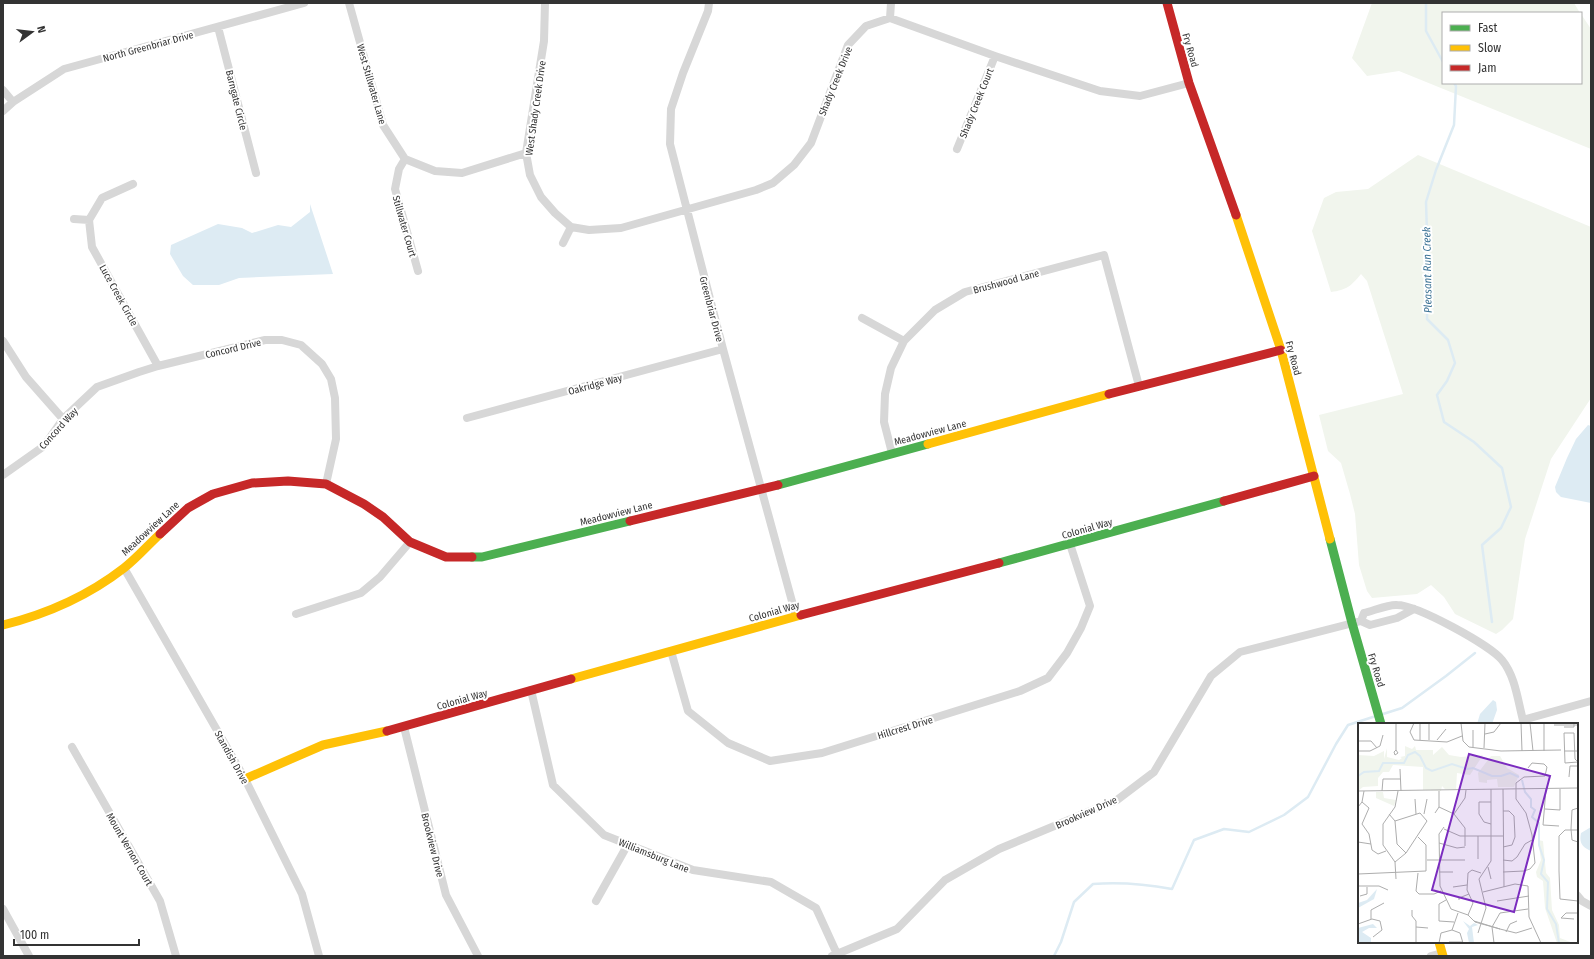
<svg xmlns="http://www.w3.org/2000/svg" width="1594" height="959" font-family="'Fira Sans Condensed',sans-serif">
<rect width="100%" height="100%" fill="#fff"/>
<path fill="#f1f5ed" d="M 1372,3 L 1574,3 L 1580,13 L 1443,13 L 1443,83 L 1581,83 L 1581,14 L 1591,29 L 1591,149 L 1399,71 L 1367,76 L 1352,58 Z
M 1418,155 L 1591,227 L 1591,398 L 1551,459 L 1525,539 L 1513,619 L 1502,630 L 1496,634 L 1455,614 L 1444,597 L 1431,585 L 1417,594 L 1372,598 L 1367,591 L 1359,565 L 1355,514 L 1350,494 L 1341,463 L 1328,451 L 1319,415 L 1403,394 L 1367,281 L 1361,274 C 1351,286 1347,290 1331,292 L 1312,231 L 1324,198 L 1336,192 L 1368,189 Z"/>
<path fill="#ddebf3" d="M 310,204 L 333,274 L 239,278 L 219,285 L 193,285 L 183,276 L 170,254 L 171,245 L 218,224 L 242,228 L 252,233 L 278,225 L 291,227 L 310,212 Z
M 1588,425 L 1591,426 L 1591,503 L 1561,497 L 1556,492 L 1555,487 L 1567,458 L 1576,439 Z
M 1493,700 L 1496,702 L 1497,710 L 1492,724 L 1477,724 L 1480,714 Z
M 1591,827 L 1591,851 C 1582,847 1579,843 1581,833 Z"/>
<g fill="none" stroke-linecap="round" stroke-linejoin="round">
<path stroke="#ddebf3" stroke-width="2.5" d="M 1426,3 L 1426,31 L 1443,62
M 1454,83 L 1456,86 L 1454,125 L 1436,170 L 1426,202 L 1428,265 L 1427,319 L 1448,340 L 1455,363 L 1447,381 L 1437,395 L 1444,422 L 1474,442 L 1502,468 L 1511,507 L 1501,528 L 1482,545 L 1492,622
M 1383,714 L 1402,708 L 1446,676 L 1475,653
M 1054,956 L 1061,942 L 1074,902 L 1093,884 C 1120,882 1145,884 1172,889 L 1194,840 L 1224,829 L 1249,832 L 1284,815 L 1308,797 L 1336,744 L 1348,725 L 1376,716"/>
<path stroke="#d7d7d7" stroke-width="8" d="M 349,3 L 383,125 L 405,159
M 545,3 L 544,41 L 526,153 L 530,175 L 541,197 L 555,213 L 571,227 L 563,243
M 709,3 L 708,11 L 683,73 L 671,109 L 670,144 L 723,349 L 796,616
M 890,18 L 891,3
M 218,27 L 256,173
M 3,90 L 13,102
M 3,111 L 13,102 L 64,69 L 304,3
M 957,149 L 995,56
M 405,159 L 435,171 L 462,173 L 526,153
M 405,159 L 399,169 L 395,189 L 418,271
M 74,219 L 89,220 L 102,198 L 133,184
M 89,220 L 92,247 L 158,366
M 571,227 L 589,230 L 621,228 L 756,190 L 773,183 L 794,165 L 811,143 L 848,45 L 866,26 L 890,18 L 995,56 L 1100,91 L 1140,96 L 1189,83
M 862,318 L 904,341
M 3,341 L 26,377 L 63,419
M 467,418 L 723,349
M 892,453 L 884,422 L 885,394 L 891,368 L 904,341 L 935,310 L 965,292 L 1104,255 L 1139,386
M 3,475 L 44,446 L 63,419 L 97,387 L 139,372 L 158,366 L 265,340 L 282,340 L 301,345 L 322,364 L 331,379 L 335,398 L 336,439 L 326,484
M 124,568 L 245,779 L 302,894 L 319,956
M 296,614 L 361,593 L 380,577 L 410,542
M 1361,621 L 1364,613 C 1373,611 1389,604 1397,605 C 1417,605 1490,645 1502,660 C 1516,677 1518,703 1524,724
M 671,651 L 688,711 L 728,743 L 770,761 L 822,753 L 1020,691 L 1048,678 L 1067,653 L 1081,628 L 1090,606 L 1070,544
M 531,690 L 553,785 L 604,835 L 693,870 L 771,882 L 816,908 L 837,954
M 1523,720 L 1591,701
M 404,727 L 446,895 L 478,956
M 72,747 L 160,901 L 176,956
M 1577,895 L 1582,901 L 1591,906
M 596,901 L 628,844
M 3,909 L 29,956
M 832,956 L 897,929 L 945,880 L 999,849 L 1117,800 L 1154,772 L 1211,676 L 1240,652 L 1361,621 L 1370,625 L 1397,618 L 1414,609
M 1431,956 L 1442,953"/>
<path stroke="#4caf50" stroke-width="9" d="M 778,485 L 928,444
M 1330,539 L 1352,623 L 1381,724
M 472,557 L 482,557 L 630,521
M 999,563 L 1224,501"/>
<path stroke="#ffc107" stroke-width="9" d="M 1236,215 L 1281,350 L 1330,539
M 928,444 L 1109,394
M 3,625 C 47,614 88,596 124,568 C 137,558 148,545 160,534
M 571,679 L 801,615
M 245,779 L 323,745 L 387,731
M 1439,942 L 1443,956"/>
<path stroke="#c62828" stroke-width="9" d="M 1167,3 L 1189,83 L 1236,215
M 1109,394 L 1281,350
M 1224,501 L 1314,476
M 630,521 L 778,485
M 160,534 L 188,508 L 213,494 L 252,483 L 288,481 L 326,484 L 364,504 L 383,517 L 410,542 L 446,557 L 472,557
M 801,615 L 999,563
M 387,731 L 571,679"/>
</g>
<g text-anchor="middle" stroke-width="4" stroke-linejoin="round" paint-order="stroke">
<g font-size="10" fill="#333" stroke="#fff">
<text transform="translate(148 46) rotate(-15)" y="4">North Greenbriar Drive</text>
<text transform="translate(1191 50) rotate(74)" y="4">Fry Road</text>
<text transform="translate(835 81) rotate(-68)" y="4">Shady Creek Drive</text>
<text transform="translate(372 84) rotate(74)" y="4">West Stillwater Lane</text>
<text transform="translate(237 100) rotate(76)" y="4">Barngate Circle</text>
<text transform="translate(976 103) rotate(-68)" y="4">Shady Creek Court</text>
<text transform="translate(535 108) rotate(-82)" y="4">West Shady Creek Drive</text>
<text transform="translate(405 226) rotate(74)" y="4">Stillwater Court</text>
<text transform="translate(1006 281) rotate(-15)" y="4">Brushwood Lane</text>
<text transform="translate(119 295) rotate(61)" y="4">Luce Creek Circle</text>
<text transform="translate(712 309) rotate(75)" y="4">Greenbriar Drive</text>
<text transform="translate(233 348) rotate(-13)" y="4">Concord Drive</text>
<text transform="translate(1294 358) rotate(75)" y="4">Fry Road</text>
<text transform="translate(595 384) rotate(-15)" y="4">Oakridge Way</text>
<text transform="translate(58 428) rotate(-48)" y="4">Concord Way</text>
<text transform="translate(930 432) rotate(-15)" y="4">Meadowview Lane</text>
<text transform="translate(616 513) rotate(-14)" y="4">Meadowview Lane</text>
<text transform="translate(150 528) rotate(-43)" y="4">Meadowview Lane</text>
<text transform="translate(1087 528) rotate(-16)" y="4">Colonial Way</text>
<text transform="translate(774 611) rotate(-16)" y="4">Colonial Way</text>
<text transform="translate(1377 670) rotate(73)" y="4">Fry Road</text>
<text transform="translate(462 699) rotate(-16)" y="4">Colonial Way</text>
<text transform="translate(905 727) rotate(-17)" y="4">Hillcrest Drive</text>
<text transform="translate(232 757) rotate(61)" y="4">Standish Drive</text>
<text transform="translate(1086 812) rotate(-24)" y="4">Brookview Drive</text>
<text transform="translate(433 845) rotate(76)" y="4">Brookview Drive</text>
<text transform="translate(130 849) rotate(60)" y="4">Mount Vernon Court</text>
<text transform="translate(654 855) rotate(22)" y="4">Williamsburg Lane</text>
</g>
<g font-size="11" font-style="italic" fill="#3f7597" stroke="#fff">
<text transform="translate(1427 270) rotate(-91)" y="4">Pleasant Run Creek</text>
</g>
</g>
<g transform="translate(1358 723)">
<rect width="220" height="220" fill="#fff"/>
<path d="M 47,23 L 54,26 L 57,23 L 58,27 L 75,27 L 75,32 L 84,24 L 91,32 L 103,34 L 125,32 L 112,52 L 99,50 L 98,66 L 87,66 L 84,63 L 83,68 L 65,67 L 65,44 L 35,42 L 31,49 L 25,49 L 20,55 L 20,63 L 5,64 L 0,68 L 0,32 L 16,33 L 26,28 L 26,36 L 29,25 L 29,34 L 41,37 L 44,35 L 42,34 L 47,33 ZM 133,33 L 142,33 L 149,45 L 161,52 L 156,64 L 140,64 L 139,56 L 129,57 L 129,60 L 121,59 L 120,50 ZM 18,69 L 25,69 L 26,75 L 38,77 L 36,83 L 18,75 ZM 180,117 L 185,118 L 188,150 L 192,155 L 194,187 L 201,202 L 202,215 L 215,220 L 199,220 L 187,185 L 185,158 L 179,154 L 178,149 L 183,137 Z" fill="#f1f5ed"/>
<path d="M 19,166 L 16,176 L 0,185 L 0,180 L 9,177 ZM 105,198 L 112,203 L 116,200 L 120,202 L 114,204 L 116,220 L 111,220 L 109,210 L 111,206 ZM 15,201 L 19,205 L 11,205 L 4,209 L 13,215 L 13,220 L 0,220 L 0,205 Z" fill="#ddebf3"/>
<path fill="none" stroke="#ddebf3" stroke-width="2" d="M 0,53 L 6,49 L 21,48 L 25,40 L 46,40 L 50,32 L 57,29 L 62,33 L 68,45 L 74,48 L 94,41 L 109,46 L 115,45 L 134,53 L 143,53 L 152,50 L 161,54M 164,57 L 167,69 L 173,76 L 173,84 L 177,87 L 174,94 L 181,100 L 181,122 L 186,137 L 183,151 L 190,159 L 189,186 L 198,201 L 201,220"/>
<path fill="none" stroke="#adadad" stroke-width="1" d="M 38,0 L 38,27M 56,0 L 52,9 L 56,17 L 89,19 L 104,13M 62,0 L 62,17M 103,0 L 105,18 L 111,24 L 143,28 L 203,27M 163,0 L 164,28M 172,0 L 175,28M 186,0 L 186,28M 196,2 L 220,2M 206,4 L 216,4 L 216,1M 115,7 L 115,24M 127,11 L 136,9 L 143,0M 71,17 L 71,0M 79,17 L 88,6M 0,18 L 13,18 L 19,25M 126,25 L 127,0M 38,27 L 40,30 L 37,32 L 36,29 ZM 0,28 L 12,28 L 22,23 L 25,12M 206,28 L 220,28M 220,39 L 217,36 L 216,10 L 206,10 L 207,40 L 220,39M 42,46 L 43,68M 211,54 L 212,43 L 220,43M 145,66 L 146,164M 188,66 L 185,102 L 201,103M 0,68 L 220,65M 24,68 L 25,56 L 42,56M 57,76 L 58,91M 4,79 L 11,85 L 4,101 L 11,111 L 14,127 L 20,131 L 28,128M 133,79 L 121,79 L 121,91 L 126,99 L 133,101M 0,84 L 4,79 L 6,68M 81,84 L 96,91M 220,85 L 214,87 L 213,106 L 214,117 L 220,119M 187,86 L 202,87 L 202,66M 145,88 L 151,88 L 156,93 L 157,114 L 154,122 L 145,124M 77,90 L 81,84 L 81,68M 31,91 L 37,98 L 39,121 L 48,130M 66,91 L 69,76M 86,104 L 81,111 L 82,163 L 93,186 L 110,192M 86,106 L 102,113 L 145,113M 220,107 L 207,107 L 201,113 L 201,148 L 202,176 L 220,178M 120,113 L 120,136M 0,119 L 13,121M 81,120 L 99,125 L 107,124M 107,123 L 107,105 L 96,91 L 107,75 L 108,67M 69,137 L 107,137M 145,137 L 154,138 L 159,134 L 167,121 L 174,117M 37,139 L 48,130 L 69,98 L 62,90 L 37,98M 130,144 L 133,156M 81,149 L 95,149M 145,149 L 166,148 L 172,146 L 177,140 L 174,112 L 168,90 L 158,76 L 158,60 L 166,54 L 187,53 L 189,44 L 186,41 L 174,40 L 170,45M 60,150 L 58,168 L 61,171 L 76,171 L 83,168M 0,151 L 68,148 L 68,122 L 60,114M 38,156 L 37,139 L 25,122 L 25,101 L 37,84 L 40,68M 0,163 L 21,163 L 30,167M 95,164 L 109,162M 125,169 L 157,161 L 170,163 L 171,194 L 183,220M 2,173 L 9,171 L 9,164M 88,177 L 81,181 L 81,198 L 96,199M 101,177 L 101,175 L 111,171M 139,178 L 171,173M 54,187 L 54,193 L 58,198 L 58,220M 110,192 L 117,199 L 142,206 L 116,198M 110,192 L 115,180 L 109,167 L 110,150 L 114,147 L 123,150M 13,196 L 13,187 L 26,180M 216,196 L 203,195 L 208,190 L 220,190M 0,201 L 14,196 L 22,198M 58,204 L 70,205M 142,206 L 158,210 L 174,205M 94,207 L 102,210 L 105,220M 148,209 L 152,201 L 159,198M 120,210 L 128,185 L 121,156 L 133,138 L 133,66M 15,214 L 24,207 L 22,198M 91,219 L 105,219M 81,220 L 83,210 L 94,207 L 100,190M 136,220 L 134,204 L 142,190 L 170,186"/>
<path fill="#7b2cbf" fill-opacity="0.15" stroke="#7b2cbf" stroke-width="2" d="M 111,31 L 192,53 L 156,189 L 74,167 Z"/>
<rect width="220" height="220" fill="none" stroke="#333" stroke-width="2"/>
</g>
<rect width="1594" height="959" fill="none" stroke="#333333" stroke-width="8"/>
<rect x="1442" y="12" width="140" height="72" fill="#ffffff" stroke="#adadad"/>
<rect x="1450" y="25" width="20" height="6" fill="#4caf50" stroke="#adadad"/>
<text x="1478" y="32" font-size="12" fill="#333333">Fast</text>
<rect x="1450" y="45" width="20" height="6" fill="#ffc107" stroke="#adadad"/>
<text x="1478" y="52" font-size="12" fill="#333333">Slow</text>
<rect x="1450" y="65" width="20" height="6" fill="#c62828" stroke="#adadad"/>
<text x="1478" y="72" font-size="12" fill="#333333">Jam</text>
<g transform="translate(32 32) rotate(75)" stroke="#ffffff" stroke-width="3" paint-order="stroke">
<path d="M0-3L7 15L0 10L-7 15Z" fill="#333333"/>
<text y="-6" font-size="11" font-weight="bold" text-anchor="middle" fill="#333333">N</text>
</g>
<path d="M14 939v6h125v-6" fill="none" stroke="#333333" stroke-width="2"/>
<text x="20" y="939" font-size="12" fill="#333333" stroke="#ffffff" stroke-width="3" paint-order="stroke">100 m</text>
</svg>
